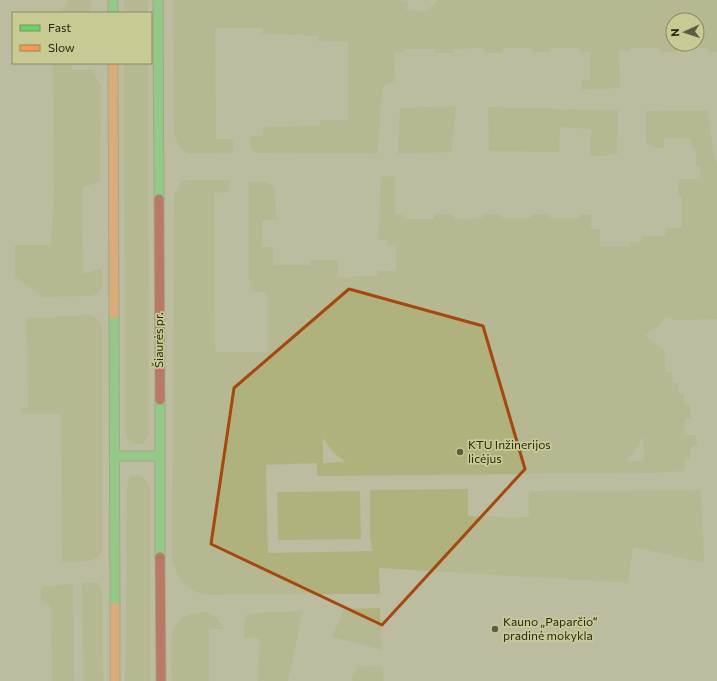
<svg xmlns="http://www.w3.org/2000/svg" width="717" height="681" font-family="Commissioner,sans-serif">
<rect width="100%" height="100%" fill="#bcbda0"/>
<path fill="#b0b27e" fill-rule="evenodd" d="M 69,0 L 91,0 L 91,13 L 58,13 Z
M 124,0 L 148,0 L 148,13 L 124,13 Z
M 173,0 L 399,0 L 409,3 L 406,10 L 426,11 L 438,0 L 717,0 L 717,52 L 708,52 L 708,48 L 679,48 L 678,52 L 660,52 L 659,48 L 630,48 L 630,51 L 619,51 L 620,88 L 582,90 L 581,80 L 590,80 L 590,52 L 580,52 L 580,48 L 551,48 L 551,52 L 532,52 L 531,48 L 503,48 L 503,53 L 484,53 L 483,48 L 454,49 L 454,53 L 435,53 L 435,49 L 405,49 L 405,52 L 394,53 L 395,82 L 383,86 L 377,154 L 257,153 L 251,150 L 250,136 L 263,136 L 263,127 L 320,125 L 320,120 L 348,120 L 348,42 L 318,41 L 318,36 L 262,34 L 263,28 L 217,28 L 215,33 L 216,139 L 233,139 L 233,153 L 187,154 C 179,149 177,143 174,134 ZM 673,20 L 697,20 L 697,44 L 673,44 Z
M 53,63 L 72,63 L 72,70 L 94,70 L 95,75 L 101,87 L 100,181 L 82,188 L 83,274 L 102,268 L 102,289 L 95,295 L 91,296 L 42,297 L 15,277 L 15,245 L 51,245 L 54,194 Z
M 124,63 L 148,63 L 149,436 L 142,445 L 133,444 L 127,439 L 125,427 Z
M 456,106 L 452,152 L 398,154 L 400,108 Z
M 488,107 L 618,110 L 617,155 L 590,156 L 591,129 L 560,127 L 559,152 L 489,151 Z
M 708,110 L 713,150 L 717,163 L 717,319 L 677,320 L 666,318 L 657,328 L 644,335 L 664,350 L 666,372 L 672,372 L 673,383 L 678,383 L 679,394 L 684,394 L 684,404 L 690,405 L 691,418 L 685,418 L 685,435 L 696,435 L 697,446 L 691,447 L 690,459 L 685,460 L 685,471 L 651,473 L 317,476 L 317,463 L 266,465 L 268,553 L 372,551 L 370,537 L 370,490 L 468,489 L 468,516 L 529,517 L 529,491 L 701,490 L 704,563 L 633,547 L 628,583 L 379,568 L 380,594 L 204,595 C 182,587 178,580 172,558 L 174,194 L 181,183 L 188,180 L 230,180 L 229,192 L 214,193 L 215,352 L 267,352 L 267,292 L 252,292 L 249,284 L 249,181 L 267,182 L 274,187 L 277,220 L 262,220 L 262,247 L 273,247 L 273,265 L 310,265 L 310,260 L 338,260 L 338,277 L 377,276 L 377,271 L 396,271 L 396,245 L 387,245 L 387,240 L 378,240 L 381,176 L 395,177 L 395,214 L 404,215 L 405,219 L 434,219 L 434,214 L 453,214 L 454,219 L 482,218 L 482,214 L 501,214 L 502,218 L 531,218 L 531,214 L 550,214 L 550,218 L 579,218 L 580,214 L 591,214 L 591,229 L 600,229 L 600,246 L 629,246 L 630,242 L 641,242 L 641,236 L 665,236 L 665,228 L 682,228 L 682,197 L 678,197 L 679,179 L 700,179 L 700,167 L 696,166 L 696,148 L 692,148 L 691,138 L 664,139 L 664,148 L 658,149 L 646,143 L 646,111 ZM 643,436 L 644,461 L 626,461 L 636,449 ZM 323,438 L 333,452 L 345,462 L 323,463 Z
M 89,315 L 94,316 L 102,324 L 102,553 C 90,565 77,562 62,562 L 61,414 L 22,414 L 22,408 L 28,407 L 26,318 Z
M 139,475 L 145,479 L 150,487 L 150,681 L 125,681 L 127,485 L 130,476 Z
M 360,491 L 361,539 L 278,540 L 277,492 Z
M 97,582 L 102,588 L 103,681 L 83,681 L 82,583 Z
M 73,584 L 74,681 L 52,681 L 51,606 C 42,603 39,598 41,588 L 45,586 Z
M 380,608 L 382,650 L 332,637 L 344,609 Z
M 303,611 L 288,681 L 258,681 L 259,638 L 244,638 L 244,621 L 248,613 Z
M 201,612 C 215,613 218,618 224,629 L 209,629 L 209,681 L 172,681 C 172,666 168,638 176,624 C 181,616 192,613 201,612 Z
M 358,665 L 383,667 L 383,681 L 353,681 L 352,678 Z"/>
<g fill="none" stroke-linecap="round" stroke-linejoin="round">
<defs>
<path id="fast" d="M 113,0 L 113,13
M 158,0 L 159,199
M 114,314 L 115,607
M 160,400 L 160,557
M 114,456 L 159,456"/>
<path id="slow" d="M 113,63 L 114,314
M 115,607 L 115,681"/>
<path id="jam" d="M 159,199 L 160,400
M 160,557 L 161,681"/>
</defs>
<use href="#fast" stroke="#878871" stroke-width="11"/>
<use href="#slow" stroke="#878871" stroke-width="11"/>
<use href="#jam" stroke="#878871" stroke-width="11"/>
<use href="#fast" stroke="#63d668" stroke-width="9"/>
<use href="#slow" stroke="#ff974d" stroke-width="9"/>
<use href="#jam" stroke="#b3261e" stroke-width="9"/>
</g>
<path d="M0 0H717V681H0ZM 349,289 L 483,326 L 525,469 L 382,625 L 211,544 L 234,388 Z" fill="#bcbda0" fill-opacity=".55" fill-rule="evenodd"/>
<path fill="none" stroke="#a5480e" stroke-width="3" stroke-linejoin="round" d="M 349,289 L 483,326 L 525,469 L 382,625 L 211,544 L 234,388 Z"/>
<g fill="#5c5d44" stroke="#c7ca93" stroke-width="1.5">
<circle cx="460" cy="452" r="4"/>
<circle cx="495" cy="629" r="4"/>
</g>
<g text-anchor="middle" stroke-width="3.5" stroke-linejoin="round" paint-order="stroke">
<g font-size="12" fill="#282913" stroke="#c7ca93">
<text transform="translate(159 340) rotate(-90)" y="4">Šiaurės pr.</text>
</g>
<g font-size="12" fill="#282913" stroke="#c7ca93" text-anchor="start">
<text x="468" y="449">KTU Inžinerijos<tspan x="468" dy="14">licėjus</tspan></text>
<text x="503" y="626">Kauno „Paparčio“<tspan x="503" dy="14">pradinė mokykla</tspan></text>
</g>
</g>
<rect x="12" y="12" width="140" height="52" fill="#c7ca93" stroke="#878a60"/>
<rect x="20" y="25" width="20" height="6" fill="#63d668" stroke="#878a60"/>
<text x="48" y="32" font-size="12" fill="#282913">Fast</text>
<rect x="20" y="45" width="20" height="6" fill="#ff974d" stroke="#878a60"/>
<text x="48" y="52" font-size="12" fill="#282913">Slow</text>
<g transform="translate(685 32) rotate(267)"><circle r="19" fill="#c7ca93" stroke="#878a60"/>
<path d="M0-3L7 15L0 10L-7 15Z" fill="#5c5d44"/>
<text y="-6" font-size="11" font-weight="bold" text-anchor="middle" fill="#282913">N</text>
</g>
</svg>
